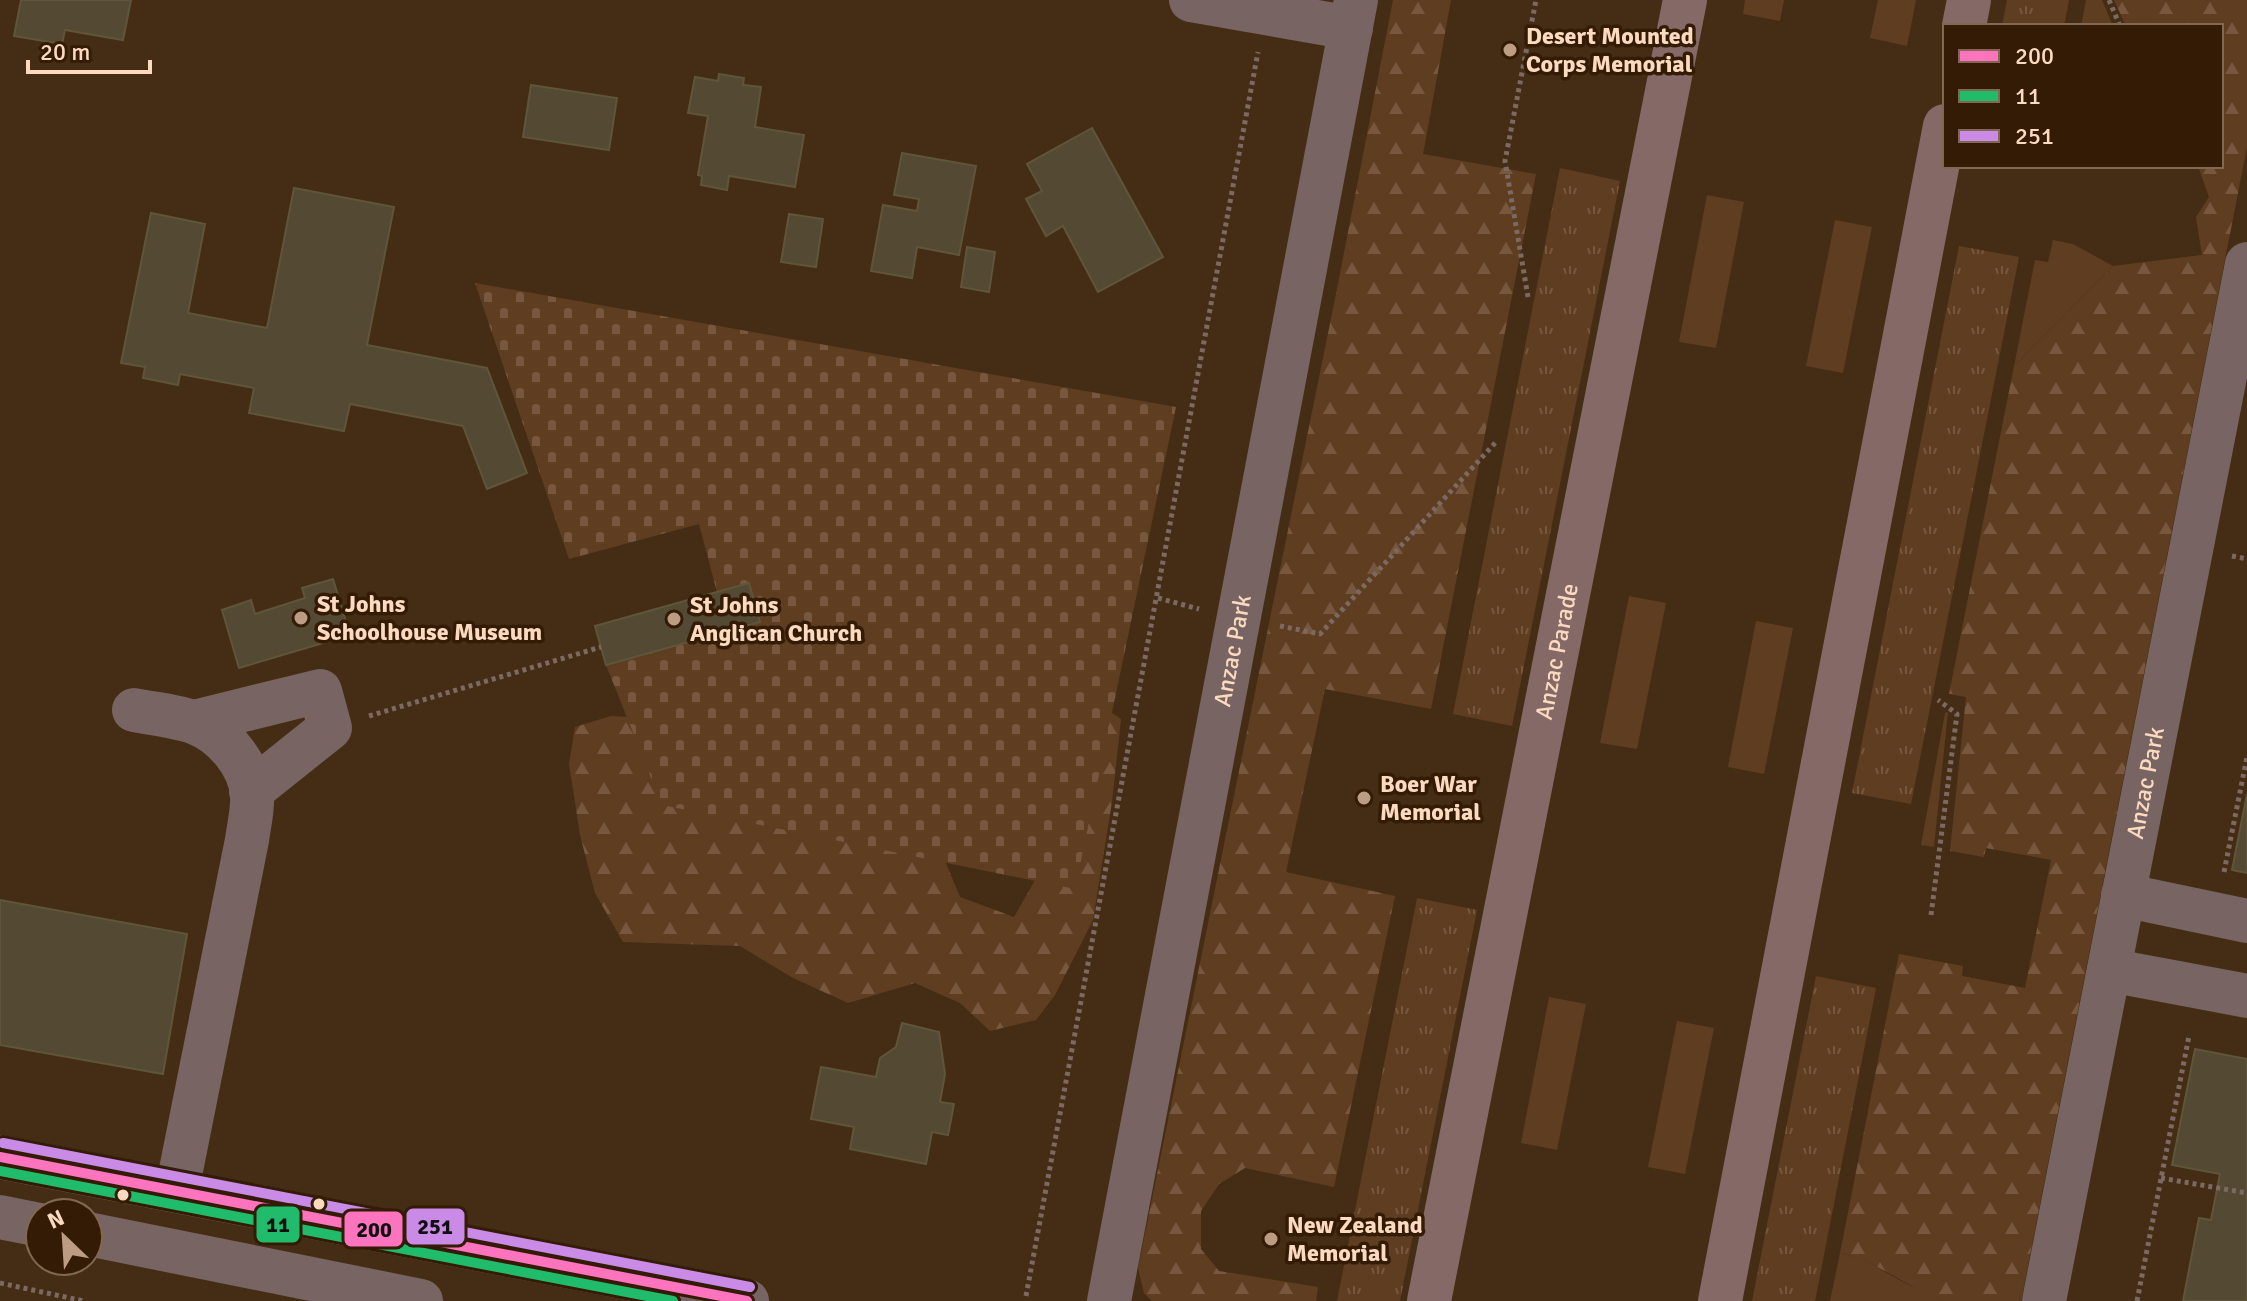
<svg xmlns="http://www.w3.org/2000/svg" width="2247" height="1301" font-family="Signika,sans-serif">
<defs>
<pattern id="grass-tufts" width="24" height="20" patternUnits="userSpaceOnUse" patternTransform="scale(2)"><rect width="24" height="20" fill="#5f3d21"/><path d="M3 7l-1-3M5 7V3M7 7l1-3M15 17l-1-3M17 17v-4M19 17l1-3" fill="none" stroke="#77583f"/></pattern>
<pattern id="forest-firs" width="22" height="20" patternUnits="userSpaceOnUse" patternTransform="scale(2)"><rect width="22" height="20" fill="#5f3d21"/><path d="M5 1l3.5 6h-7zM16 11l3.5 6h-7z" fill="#77583f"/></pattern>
<pattern id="cemetery-stones" width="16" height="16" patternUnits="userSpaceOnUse" patternTransform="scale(2)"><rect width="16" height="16" fill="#5f3d21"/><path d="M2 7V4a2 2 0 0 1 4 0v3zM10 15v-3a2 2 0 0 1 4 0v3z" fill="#77583f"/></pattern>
</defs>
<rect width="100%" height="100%" fill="#452d15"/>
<path fill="url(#grass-tufts)" d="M 2007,0 L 2069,0 L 2064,26 L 2002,26 Z
M 1560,168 L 1620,181 L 1512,726 L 1453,714 Z
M 1959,246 L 2019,257 L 1911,804 L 1852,793 Z
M 1417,898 L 1477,910 L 1400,1301 L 1337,1301 Z
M 1816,976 L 1876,988 L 1815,1301 L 1752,1301 Z"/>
<path fill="url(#forest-firs)" d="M 1393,0 L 1451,0 L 1423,154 L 1536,174 L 1431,709 L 1325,689 L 1286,872 L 1395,896 L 1334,1187 L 1245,1168 L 1219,1184 L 1201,1211 L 1201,1249 L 1219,1271 L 1318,1287 L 1316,1301 L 1152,1301 L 1144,1293 L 1138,1268 L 1337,289 Z
M 2114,0 L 2247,0 L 2247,147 L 2021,1301 C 2003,1301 1958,1301 1944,1301 C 1908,1288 1877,1261 1840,1253 L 1899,954 L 1963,966 L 1962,976 L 2025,988 L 2051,860 L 1986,848 L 1984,857 L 1950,851 L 1966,697 L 1949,694 L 2014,366 L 2113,266 L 2202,255 L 2196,217 L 2209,197 L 2198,166 L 2221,166 L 2221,26 L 2126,26 Z
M 1058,677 L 1121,719 L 1112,802 L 1093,920 L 1055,995 L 1036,1020 L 990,1031 L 960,1003 L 915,983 L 848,1003 L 793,978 L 740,946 L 623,942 L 595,893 L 580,835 L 569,764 L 575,727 L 611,716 L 677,720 L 927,818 L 960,897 L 1014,917 L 1067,824 Z"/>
<path fill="url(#cemetery-stones)" d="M 475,283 L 1176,407 L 1075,889 L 662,805 L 606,665 L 759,622 L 750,584 L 717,592 L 699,524 L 569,559 Z"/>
<path fill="#5f3d21" d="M 1745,0 L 1784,0 L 1780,21 L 1743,14 Z
M 1878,0 L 1916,0 L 1907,46 L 1870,38 Z
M 2086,0 L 2102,0 L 2113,26 L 2081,26 Z
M 1707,195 L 1744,202 L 1716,348 L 1679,342 Z
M 1835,220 L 1872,227 L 1843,373 L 1806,366 Z
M 2053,240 L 2073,244 L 2113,266 L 2014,366 L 2035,260 L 2048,262 Z
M 1629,596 L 1666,603 L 1637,749 L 1600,743 Z
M 1756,621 L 1793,628 L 1764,774 L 1728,767 Z
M 1948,712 L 1934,847 L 1921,845 L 1945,713 Z
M 1549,997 L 1586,1004 L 1557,1150 L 1521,1143 Z
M 1677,1021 L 1714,1028 L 1685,1174 L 1648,1167 Z
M 1840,1253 L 1862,1259 L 1903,1282 L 1945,1301 L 1830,1301 Z"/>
<path fill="#544933" stroke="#5f553b" stroke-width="2" d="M 21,0 L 131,0 L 123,40 L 65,30 L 62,44 L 14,36 Z
M 719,74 L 744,78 L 743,85 L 761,87 L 755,127 L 804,135 L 795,187 L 729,176 L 727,190 L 701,185 L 702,176 L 698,175 L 708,116 L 688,113 L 695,77 L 718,81 Z
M 531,85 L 617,98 L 609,150 L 523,137 Z
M 1092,128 L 1163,257 L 1098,292 L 1063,226 L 1046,236 L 1026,199 L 1042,191 L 1027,164 Z
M 902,153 L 976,166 L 959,255 L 917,247 L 912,278 L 871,271 L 883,205 L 917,211 L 919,199 L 894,195 Z
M 294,188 L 394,207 L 367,345 L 487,368 L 527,473 L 487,489 L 463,426 L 350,404 L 344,431 L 249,413 L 254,388 L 180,374 L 178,385 L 143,378 L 145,367 L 121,363 L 151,213 L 205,224 L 188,313 L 267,328 Z
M 789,214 L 823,219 L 816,267 L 781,262 Z
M 967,247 L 995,252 L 989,292 L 961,287 Z
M 333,579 L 350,635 L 239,668 L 222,610 L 251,600 L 255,614 L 305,598 L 302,588 Z
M 749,583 L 760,622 L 606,665 L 595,626 Z
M 2247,794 L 2247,873 L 2232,870 Z
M 0,900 L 187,934 L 163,1074 L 0,1045 Z
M 902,1023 L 939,1032 L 945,1074 L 940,1102 L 954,1104 L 948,1135 L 932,1132 L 926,1164 L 850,1149 L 854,1127 L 811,1119 L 821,1067 L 876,1077 L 880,1058 L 896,1047 Z
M 2195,1049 L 2247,1059 L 2247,1301 L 2183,1301 L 2199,1218 L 2211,1220 L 2220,1174 L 2172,1165 Z"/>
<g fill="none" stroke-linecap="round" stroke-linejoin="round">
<path stroke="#7c6962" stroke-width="5" stroke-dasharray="4 4" stroke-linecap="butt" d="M 2109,0 L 2120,26
M 1528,297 L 1505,161 L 1536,0
M 2232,556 L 2247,559
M 1158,598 L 1199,609
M 1280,626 L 1320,634 L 1496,442
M 369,716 L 601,647
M 2224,872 L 2247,757
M 1931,915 L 1957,714 L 1938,700
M 2161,1178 L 2247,1193
M 0,1283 L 84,1301
M 1026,1296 L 1258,52
M 2137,1301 L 2189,1036"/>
<g stroke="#786462" stroke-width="44">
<path d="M 1191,0 L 1351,28"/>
<path d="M 134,710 C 154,714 177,716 196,723 C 224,734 250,765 252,795 C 253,810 249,825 247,840 L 177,1190"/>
<path d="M 194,722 L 320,691 L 330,728 L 251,791"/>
<path d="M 2123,895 L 2247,921"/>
<path d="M 2109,970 L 2247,996"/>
<path d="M 0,1157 L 747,1301"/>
<path d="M 0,1217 L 40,1225"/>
<path d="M 88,1234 L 421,1301"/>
<path id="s1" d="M 1109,1301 L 1356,0"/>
<path id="s2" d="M 2044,1301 L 2247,264"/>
</g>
<g stroke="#846966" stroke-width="44">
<path d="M 1964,26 L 1969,0"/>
<path id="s3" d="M 1429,1301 L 1685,0"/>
<path d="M 1720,1301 L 1945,126"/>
</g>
<defs>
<path id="bus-1" d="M 0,1157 L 747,1301"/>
<path id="bus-2" d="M 0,1171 L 673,1301"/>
<path id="bus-3" d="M 3,1143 L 750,1287"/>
</defs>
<use href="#bus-1" stroke="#331b05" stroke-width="16"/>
<use href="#bus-2" stroke="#331b05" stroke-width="16"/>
<use href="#bus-3" stroke="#331b05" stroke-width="16"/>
<use href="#bus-1" stroke="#fc73be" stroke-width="10"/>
<use href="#bus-2" stroke="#20bc6c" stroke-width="10"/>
<use href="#bus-3" stroke="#ca8be6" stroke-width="10"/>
</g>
<g fill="#bc9d84" stroke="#331b05" stroke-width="3">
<circle cx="1510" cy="50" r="8"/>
<circle cx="301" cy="618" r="8"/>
<circle cx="674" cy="619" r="8"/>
<circle cx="1364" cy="798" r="8"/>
<circle cx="1271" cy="1239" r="8"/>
</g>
<g fill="#fcdac0" stroke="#331b05" stroke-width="3">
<circle cx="123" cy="1195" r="7"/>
<circle cx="319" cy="1204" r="7"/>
</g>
<g text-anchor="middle" stroke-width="7" stroke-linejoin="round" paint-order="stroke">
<g font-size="24" font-weight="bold" fill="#fcdac0" stroke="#331b05" text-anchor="start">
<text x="1526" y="44">Desert Mounted<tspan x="1526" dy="28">Corps Memorial</tspan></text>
<text x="317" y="612">St Johns<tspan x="317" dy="28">Schoolhouse Museum</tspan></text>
<text x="690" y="613">St Johns<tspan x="690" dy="28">Anglican Church</tspan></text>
<text x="1380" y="792">Boer War<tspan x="1380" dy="28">Memorial</tspan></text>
<text x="1287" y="1233">New Zealand<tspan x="1287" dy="28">Memorial</tspan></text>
</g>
<g font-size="24" fill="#fcdac0" stroke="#331b05">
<text dy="8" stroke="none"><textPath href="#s3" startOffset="662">Anzac Parade</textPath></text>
<text dy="8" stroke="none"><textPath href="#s1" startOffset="662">Anzac Park</textPath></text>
<text dy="8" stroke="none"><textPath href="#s2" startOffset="528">Anzac Park</textPath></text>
</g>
</g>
<g stroke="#331b05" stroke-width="3">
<rect x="255" y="1205" width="46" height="39" rx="8" fill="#20bc6c"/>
<rect x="405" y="1207" width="61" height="39" rx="8" fill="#ca8be6"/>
<rect x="343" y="1210" width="61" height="38" rx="8" fill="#fc73be"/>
</g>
<g font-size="22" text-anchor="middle" font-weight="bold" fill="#111">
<text x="278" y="1232">11</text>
<text x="435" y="1234">251</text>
<text x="374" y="1237">200</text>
</g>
<rect x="1943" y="24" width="280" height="144" fill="#331b05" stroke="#836750" stroke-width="2"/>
<rect x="1959" y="50" width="40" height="12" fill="#fc73be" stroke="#836750" stroke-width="2"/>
<text x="2015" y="64" font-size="24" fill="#fcdac0">200</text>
<rect x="1959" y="90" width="40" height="12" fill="#20bc6c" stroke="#836750" stroke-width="2"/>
<text x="2015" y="104" font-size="24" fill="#fcdac0">11</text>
<rect x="1959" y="130" width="40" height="12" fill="#ca8be6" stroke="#836750" stroke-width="2"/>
<text x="2015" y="144" font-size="24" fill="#fcdac0">251</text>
<g transform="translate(64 1237) rotate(335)"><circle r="38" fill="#331b05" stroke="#836750" stroke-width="2"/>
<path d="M0-6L14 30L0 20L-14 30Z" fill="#bc9d84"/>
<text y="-12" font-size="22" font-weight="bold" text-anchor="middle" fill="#fcdac0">N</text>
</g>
<path d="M28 60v12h122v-12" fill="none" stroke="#fcdac0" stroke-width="4"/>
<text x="40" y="60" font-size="24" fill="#fcdac0" stroke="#331b05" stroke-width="6" paint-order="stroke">20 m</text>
</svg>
